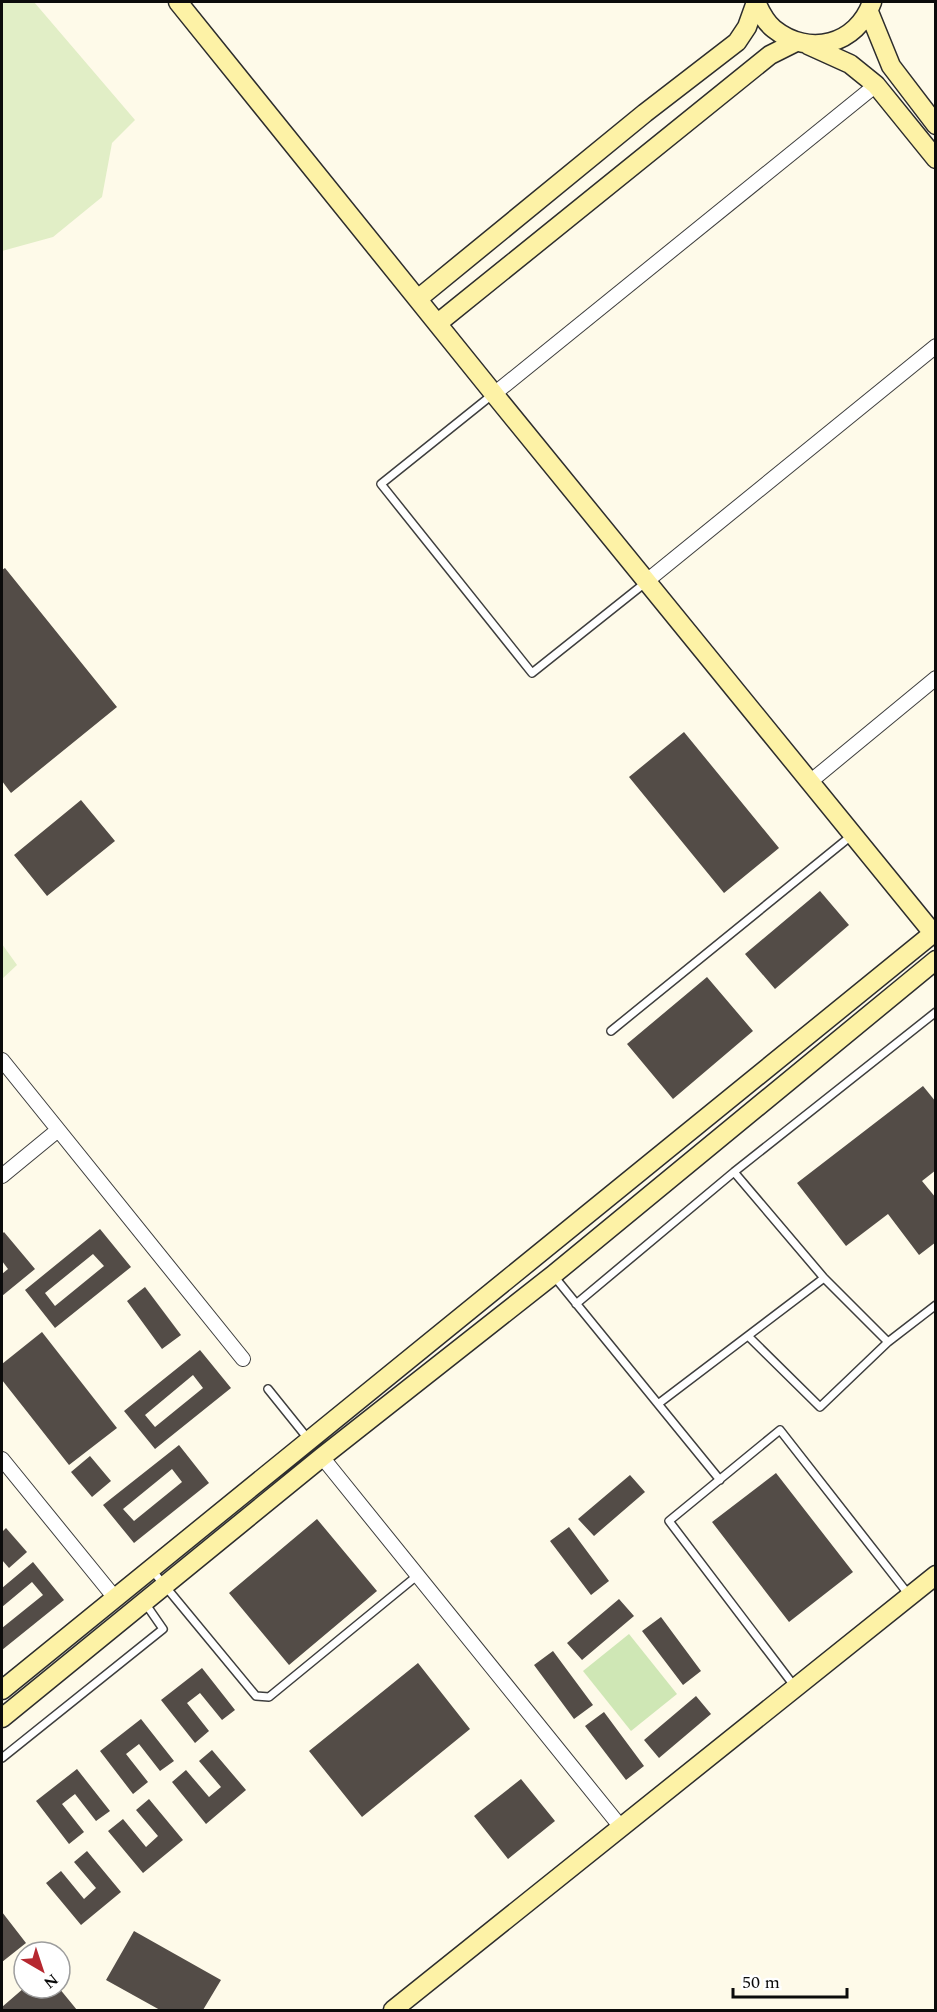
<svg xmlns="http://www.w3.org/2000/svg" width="937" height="2012" font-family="Spectral,serif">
<rect width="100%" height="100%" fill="#fefae9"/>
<path fill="#cfe7b5" d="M 629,1634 L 677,1694 L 631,1731 L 583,1671 Z"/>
<path fill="#e1eec6" d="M 2,2 L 34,2 L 135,120 L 112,143 L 102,197 L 53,237 L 2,251 Z
M 2,944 L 17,965 L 2,979 Z"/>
<path fill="#534c47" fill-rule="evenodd" d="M 5,568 L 117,707 L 11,793 L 2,781 L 2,570 Z
M 684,732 L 779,848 L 724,893 L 629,777 Z
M 81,800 L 115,841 L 47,896 L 14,855 Z
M 820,891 L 849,925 L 775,989 L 745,954 Z
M 707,977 L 753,1031 L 673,1099 L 627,1044 Z
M 923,1086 L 936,1102 L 936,1170 L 922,1181 L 936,1198 L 936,1242 L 919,1255 L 888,1214 L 846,1246 L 797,1183 Z
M 100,1229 L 131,1267 L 55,1328 L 25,1290 ZM 93,1254 L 104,1266 L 55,1306 L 45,1293 Z
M 4,1232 L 35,1269 L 2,1296 L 2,1274 L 8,1269 L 2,1261 L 2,1234 Z
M 145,1287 L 181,1335 L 162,1349 L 127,1301 Z
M 42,1332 L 117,1428 L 69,1465 L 2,1380 L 2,1364 Z
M 200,1350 L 231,1388 L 155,1449 L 124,1411 ZM 193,1375 L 203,1388 L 155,1427 L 145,1415 Z
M 179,1445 L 209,1483 L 134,1543 L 103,1505 ZM 172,1469 L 182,1482 L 134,1521 L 123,1509 Z
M 90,1456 L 111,1481 L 92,1497 L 71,1472 Z
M 776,1473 L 853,1572 L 789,1622 L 712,1522 Z
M 630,1475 L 645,1492 L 594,1536 L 578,1519 Z
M 317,1519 L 377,1591 L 289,1665 L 229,1593 Z
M 569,1527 L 609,1581 L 591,1595 L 550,1541 Z
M 6,1528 L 27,1552 L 9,1568 L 2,1560 L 2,1532 Z
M 33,1562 L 64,1600 L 2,1650 L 2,1628 L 43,1595 L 32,1582 L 2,1607 L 2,1588 Z
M 619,1599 L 634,1616 L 582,1660 L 567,1643 Z
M 661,1617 L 701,1671 L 683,1685 L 642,1631 Z
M 553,1651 L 593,1705 L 574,1719 L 534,1665 Z
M 418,1663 L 470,1729 L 362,1817 L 309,1751 Z
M 202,1668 L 235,1710 L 222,1720 L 200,1693 L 187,1703 L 209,1731 L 195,1743 L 161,1700 Z
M 696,1696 L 711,1714 L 659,1758 L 644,1740 Z
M 604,1712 L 644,1766 L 626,1780 L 585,1726 Z
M 141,1719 L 174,1761 L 160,1771 L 139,1744 L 126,1754 L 148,1782 L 133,1794 L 100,1751 Z
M 212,1750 L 246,1790 L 206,1824 L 172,1782 L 186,1770 L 209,1797 L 221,1787 L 199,1761 Z
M 77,1769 L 110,1811 L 96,1821 L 75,1794 L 62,1804 L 84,1832 L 69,1844 L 36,1801 Z
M 521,1779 L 555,1821 L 508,1859 L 474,1816 Z
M 149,1799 L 183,1840 L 143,1873 L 108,1831 L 123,1819 L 146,1847 L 158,1836 L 136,1810 Z
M 87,1851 L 121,1892 L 81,1925 L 46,1883 L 61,1871 L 84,1899 L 96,1888 L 74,1862 Z
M 2,1912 L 26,1943 L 2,1962 Z
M 134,1931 L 221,1980 L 203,2010 L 160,2010 L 106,1980 Z
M 24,1988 L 59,1988 L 77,2010 L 2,2010 L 2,2007 Z"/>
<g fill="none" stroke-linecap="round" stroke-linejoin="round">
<defs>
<path id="lane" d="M 492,395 L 381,484 L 532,673 L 645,583
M 611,1031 L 851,836
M 734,1172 L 824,1278 L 888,1342
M 553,1275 L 720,1480
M 576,1304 L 734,1172 L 936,1012
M 748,1336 L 820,1407 L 888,1342 L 936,1305
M 268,1389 L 309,1440
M 658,1404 L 824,1278
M 151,1569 L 256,1696 L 269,1697 L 418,1575
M 795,1687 L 669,1521 L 780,1430 L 909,1595
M 2,1758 L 163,1629 L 145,1603"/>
<path id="street" d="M 494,394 L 876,85
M 648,580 L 936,346
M 811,781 L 936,678
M 2,1060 L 243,1359
M 2,1176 L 58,1130
M 322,1457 L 620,1826
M 2,1459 L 115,1598"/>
<path id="secondary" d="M 178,2 L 494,394 L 933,933
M 756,2 C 760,11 765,22 774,29 C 809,57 857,45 872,2
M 869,12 L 891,66 L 936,125
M 808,45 L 850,64 L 876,85 L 936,159
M 419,298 L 645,113 L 737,42 L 747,27 L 756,2
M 438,323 L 770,55 L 796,42
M 2,1690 L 936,931
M 2,1718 L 322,1457 L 553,1275 L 936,960
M 393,2010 L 936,1575"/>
</defs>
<use href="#lane" stroke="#3e3e3e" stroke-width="10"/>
<use href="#street" stroke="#3e3e3e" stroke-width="16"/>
<use href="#secondary" stroke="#2d2d2d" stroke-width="21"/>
<use href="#lane" stroke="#fff" stroke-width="7"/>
<use href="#street" stroke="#fff" stroke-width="14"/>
<use href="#secondary" stroke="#fdf2a6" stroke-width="18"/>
</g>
<rect width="937" height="2012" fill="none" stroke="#0b0b0b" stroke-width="6"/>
<g transform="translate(42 1970) rotate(141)"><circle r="28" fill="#ffffff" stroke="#9d9d9d" stroke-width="1.5"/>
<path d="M0-4.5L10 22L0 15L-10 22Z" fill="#b62830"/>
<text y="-9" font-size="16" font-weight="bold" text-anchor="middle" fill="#0b0b0b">N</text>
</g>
<path d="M733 1988v9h114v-9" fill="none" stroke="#0b0b0b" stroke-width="3"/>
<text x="742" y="1988" font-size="18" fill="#0b0b0b" stroke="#ffffff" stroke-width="4.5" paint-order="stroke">50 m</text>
</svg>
